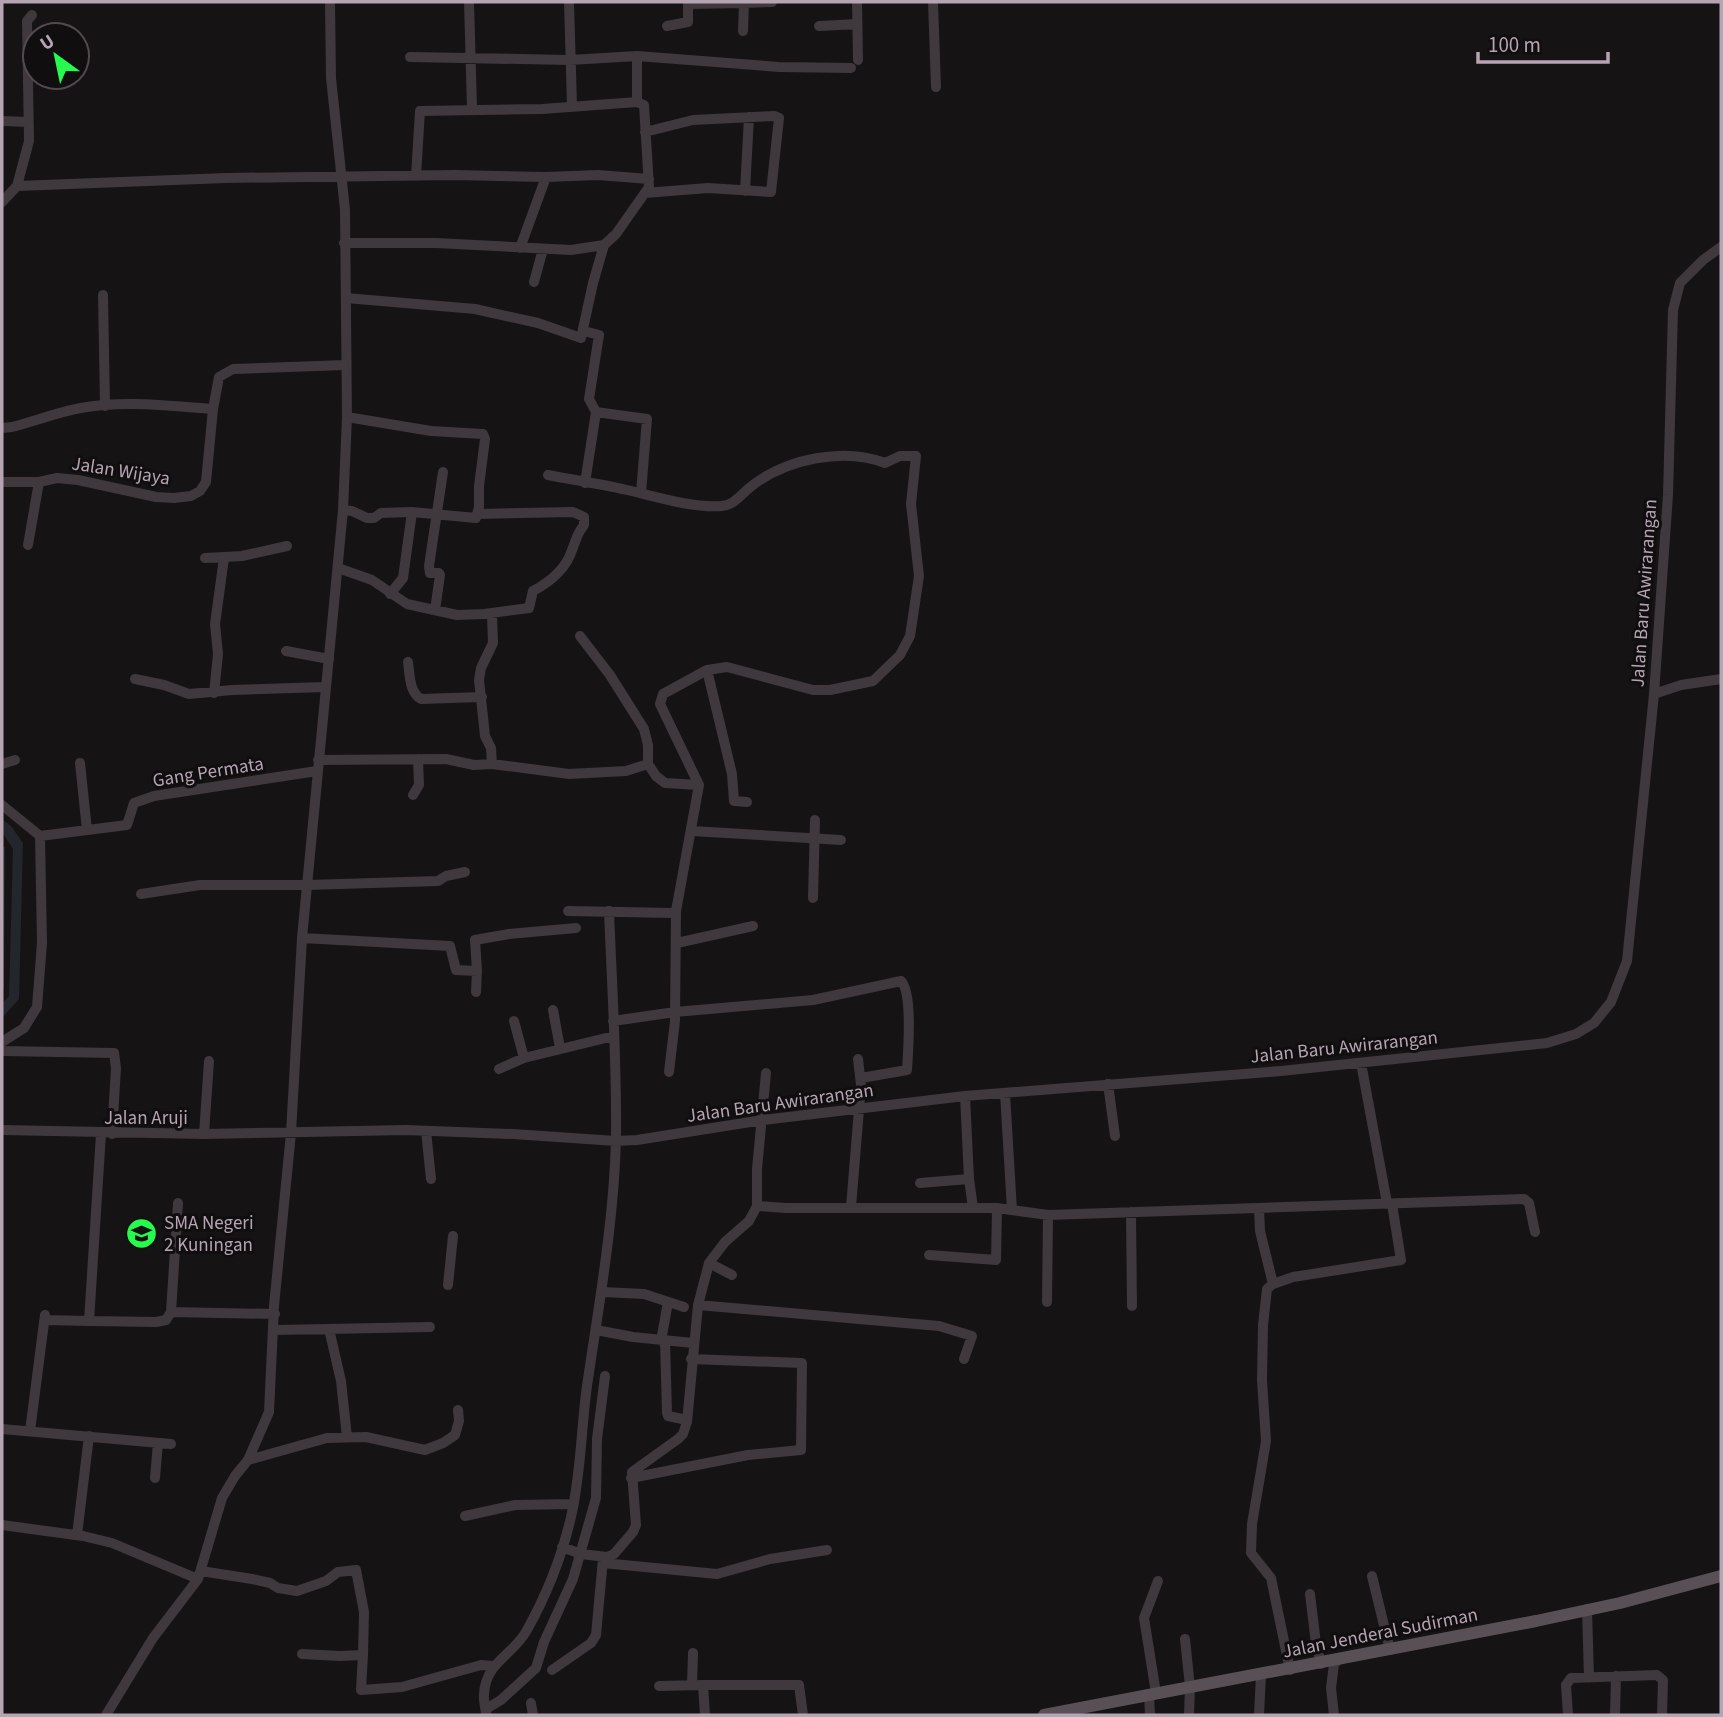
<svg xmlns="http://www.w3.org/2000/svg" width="1723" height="1717" font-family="'Source Sans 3',sans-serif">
<rect width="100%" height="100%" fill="#151314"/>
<path fill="#23262d" d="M 2,819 L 11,826 L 23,843 L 19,999 L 2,1018 L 2,1004 L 9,996 L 13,849 L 2,832 Z
M 2,847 L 5,847 L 4,987 L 2,987 Z"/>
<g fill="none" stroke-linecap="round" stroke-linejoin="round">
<path stroke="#3f383d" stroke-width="10" d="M 469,2 L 472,108
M 569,2 L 572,106
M 857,2 L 858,60
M 933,2 L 936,87
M 744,3 L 772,2
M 688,4 L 744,3 L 743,31
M 667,26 L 688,22 L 688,2
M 819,26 L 857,24
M 410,57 L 570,60 L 637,56 L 779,67 L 851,68
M 2,121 L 28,122
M 416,176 L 420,111 L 542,109 L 637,102
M 17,186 L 226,178 L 455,175 L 546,177 L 598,175 L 649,179
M 745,191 L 749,117
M 645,193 L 708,188 L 771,192 L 779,118 L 774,116 L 693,120 L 645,132
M 2,202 L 17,186 L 29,141 L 27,21 L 32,15
M 344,243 L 436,243 L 571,250 L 604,245 L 616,234 L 649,187 L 644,105 L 637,102 L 637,56
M 520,248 L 546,177
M 534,282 L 543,249
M 103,295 L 105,406
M 346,298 L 475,309 L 538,323 L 581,338 L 593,283 L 604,245
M 584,331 L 599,335 L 589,399 L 596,412 L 585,483
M 596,412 L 647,419 L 641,493
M 2,428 L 12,427 C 35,421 58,412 81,408 C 124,400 169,406 213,409
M 548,475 C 574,480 601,484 627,490 C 657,497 691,508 722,506 C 735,505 743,492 753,485 C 787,459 844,447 885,463 L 900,456 L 916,456 L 911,504 L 919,576 L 910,636 L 900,655 L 873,681 L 830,690 L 813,690 L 727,667 L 707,670
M 2,482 L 39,482 L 57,478 L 78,480 L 156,497 L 174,498 L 191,496 L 200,491 L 206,482 L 213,409 L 219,377 L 233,369 L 345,365
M 343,510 L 352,511 L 367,518 L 374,518 L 381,513 L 412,512 L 476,518 L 479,507 L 479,486 L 485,439 L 483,434 L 431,431 L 347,417
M 28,545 L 39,482
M 205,558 L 242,556 L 287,546
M 338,568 L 372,580 L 407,604 L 457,615 L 484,614 L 529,608 L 533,591 C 550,582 566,569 572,550 C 577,538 576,535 584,525 L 584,517 L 573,512 L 478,514
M 390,594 L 403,578 L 412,512
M 435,610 L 440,575 L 439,573 L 430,573 L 429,566 L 443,472
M 492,614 L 493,643 L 481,668 L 479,680 L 485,736 L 491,748 L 492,764
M 580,636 L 610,675 L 644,729 L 648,745 L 648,764 L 656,776 L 665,783 L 699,785
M 286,651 L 329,659
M 408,662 C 410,675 409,692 421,699 L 482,697
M 135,679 L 164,685 L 189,694 L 232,690 L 325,687
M 214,693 L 218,654 L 215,624 L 224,558
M 1654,694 L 1681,685 L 1721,679
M 318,760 L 446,759 L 474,765 L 492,764 L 569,774 L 626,771 L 648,764
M 80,763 L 87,830
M 2,764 L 15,760
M 413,795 L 419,785 L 418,759
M 2,805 L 40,836 L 42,943 L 37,1007 L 24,1028 L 2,1042
M 692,831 L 841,840
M 40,836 L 127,825 L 134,803 L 154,796 L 317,771
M 141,894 L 200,885 L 307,885 L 438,881 L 446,876 L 465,872
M 813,898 L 815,820
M 568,911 L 672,913
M 302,938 L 450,946 L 456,970 L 477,971 L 476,992
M 677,943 L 753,926
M 477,971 L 475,940 L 509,934 L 576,928
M 553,1010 L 560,1048
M 514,1021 L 524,1058
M 613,1021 L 675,1012 L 813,1000 L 901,981 C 913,993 908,1052 907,1070 L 861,1078
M 2,1051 L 114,1053 L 116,1068 L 112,1134
M 1361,1063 L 1387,1203
M 499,1069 L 524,1058 L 614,1036
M 669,1072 L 675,1021 L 676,911 L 699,785 L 660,704 L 663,694 L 707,670 L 732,774 L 734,801 L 747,802
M 1108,1084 L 1115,1136
M 1005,1093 L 1012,1210
M 965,1096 L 969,1179 L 973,1208
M 2,1130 L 204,1134 L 406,1130 L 513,1134 L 616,1141 L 637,1140 L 763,1120 L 965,1096 L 1281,1071 L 1547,1043 L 1576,1034 L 1594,1023 L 1611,1002 L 1627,961 L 1654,694 L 1668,495 L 1673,310 L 1680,283 L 1703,260 L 1721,247
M 426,1131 L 431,1179
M 101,1134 L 89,1321 L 156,1322 L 166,1320 L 171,1312 L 178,1203
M 204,1134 L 209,1061
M 920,1183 L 969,1179
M 757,1206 L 786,1208 L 997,1208 L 1048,1215 L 1524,1199 L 1529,1203 L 1535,1232
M 851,1207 L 861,1085 L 858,1059
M 1259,1209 L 1260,1231 L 1273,1284 L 1267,1289 L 1263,1325 L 1262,1380 L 1266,1441 L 1252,1524 L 1251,1553 L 1271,1578 L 1290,1670
M 1131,1212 L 1132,1306
M 929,1255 L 996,1260 L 997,1208
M 709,1263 L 732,1275
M 1273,1284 L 1293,1277 L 1401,1260 L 1392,1204
M 448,1285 L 453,1236
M 602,1292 L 644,1294 L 684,1307
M 1047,1302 L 1048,1215
M 698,1305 L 939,1326 L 972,1336 L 964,1359
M 171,1312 L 275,1314
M 45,1320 L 89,1321
M 329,1329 L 341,1381 L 347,1437
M 275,1330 L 430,1327
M 596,1330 L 633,1337 L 693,1343
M 661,1341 L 668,1302
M 665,1341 L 667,1413 L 668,1416 L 687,1420
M 2,1429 L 171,1444
M 30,1431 L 45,1315
M 248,1460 L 327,1438 L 366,1437 L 425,1450 L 443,1443 L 455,1435 L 459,1421 L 458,1410
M 155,1478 L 158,1443
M 631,1478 L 748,1455 L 801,1450 L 802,1363 L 691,1359
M 465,1516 L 515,1505 L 573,1504
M 2,1525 L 83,1536 L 112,1543 L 198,1579
M 77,1535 L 89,1436
M 562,1547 L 581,1554 L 607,1557 L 614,1554 L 633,1532 L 636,1525 L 632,1472 L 678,1439 L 683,1434 L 687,1422 L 698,1305 L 709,1263 L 725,1242 L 749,1221 L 757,1206 L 757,1169 L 766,1073
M 603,1563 L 717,1574 L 770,1559 L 827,1550
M 201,1571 L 252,1579 L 270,1583 L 278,1588 L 297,1591 L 326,1581 L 338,1572 L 356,1570 L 364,1612 L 363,1655
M 1372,1576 L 1390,1650
M 1310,1594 L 1316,1644 L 1321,1664
M 1587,1609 L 1589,1678
M 1185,1639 L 1190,1687 L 1189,1715
M 302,1654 L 340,1656 L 363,1655 L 361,1690 L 402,1687 L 481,1665 L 493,1666
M 552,1670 L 591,1643 L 596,1635 L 603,1559
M 692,1685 L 693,1653
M 703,1685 L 799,1685 L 803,1715
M 659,1686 L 703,1685 L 705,1715
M 1156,1693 L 1144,1618 L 1158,1581
M 1149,1694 L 1150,1715
M 531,1703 L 533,1715
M 486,1709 L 501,1700 L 536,1668 L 544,1642 L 573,1579 L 596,1498 L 597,1439 L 605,1376
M 106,1715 L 153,1638 L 198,1579 L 222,1498 L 235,1476 L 248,1460 L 269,1412 L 274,1306 L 291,1133 L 302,938 L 343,510 L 347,417 L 345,210 L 331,78 L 330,2
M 486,1715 C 486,1708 483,1701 484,1694 C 486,1661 513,1656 527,1630 C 546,1596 562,1556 571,1517 C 581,1475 581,1429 587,1386 C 599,1304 614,1221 616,1139 C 617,1063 612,987 609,911
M 1259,1715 L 1261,1675
M 1334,1715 L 1331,1688 L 1334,1664 L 1340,1659
M 1568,1715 L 1566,1685 L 1571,1678 L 1657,1675 L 1663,1680 L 1662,1715
M 1615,1715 L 1616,1676"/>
<path stroke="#595056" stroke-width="12" d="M 1044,1715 L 1536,1621 L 1620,1603 L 1721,1576"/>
</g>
<defs>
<symbol id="school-disc" viewBox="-11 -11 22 22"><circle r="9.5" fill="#26fa4c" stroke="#100e0f"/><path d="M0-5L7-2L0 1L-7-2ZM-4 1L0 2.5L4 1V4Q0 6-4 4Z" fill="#111"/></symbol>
</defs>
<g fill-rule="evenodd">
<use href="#school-disc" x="124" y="1216" width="35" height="35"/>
</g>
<g text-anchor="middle" stroke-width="6" stroke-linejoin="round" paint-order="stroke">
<g font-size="19" fill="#b6a4b2" stroke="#100e0f">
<text transform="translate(121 470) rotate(9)" y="7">Jalan Wijaya</text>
<text transform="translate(1643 593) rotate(-86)" y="7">Jalan Baru Awirarangan</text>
<text transform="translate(208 771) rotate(-9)" y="7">Gang Permata</text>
<text transform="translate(1344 1046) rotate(-6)" y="7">Jalan Baru Awirarangan</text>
<text transform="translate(780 1102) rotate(-8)" y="7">Jalan Baru Awirarangan</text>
<text x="146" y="1124">Jalan Aruji</text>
<text transform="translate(1380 1632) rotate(-11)" y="7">Jalan Jenderal Sudirman</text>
</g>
<g font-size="19" fill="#b6a4b2" stroke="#100e0f" text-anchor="start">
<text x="164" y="1229">SMA Negeri<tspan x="164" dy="22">2 Kuningan</tspan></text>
</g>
</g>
<rect width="1723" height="1717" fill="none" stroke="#b6a4b2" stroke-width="7"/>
<g transform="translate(56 56) rotate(327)"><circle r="33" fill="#100e0f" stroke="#524a50" stroke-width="2"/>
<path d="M0-5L12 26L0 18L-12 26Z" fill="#26fa4c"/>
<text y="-10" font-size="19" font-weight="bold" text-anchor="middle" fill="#b6a4b2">U</text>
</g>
<path d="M1478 52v10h130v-10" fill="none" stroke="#b6a4b2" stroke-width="3.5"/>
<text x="1488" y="52" font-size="21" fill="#b6a4b2" stroke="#100e0f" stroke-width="5" paint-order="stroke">100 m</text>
</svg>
